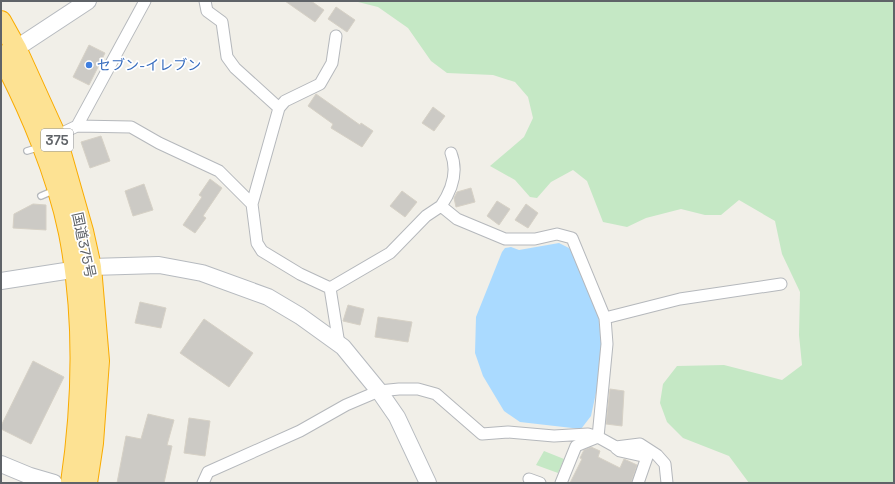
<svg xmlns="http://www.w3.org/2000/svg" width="895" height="484" font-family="'Space Grotesk','Noto Sans JP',sans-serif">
<rect width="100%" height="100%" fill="#f1efe8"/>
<path fill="#c5e8c5" d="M 354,1 L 894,1 L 894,483 L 749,483 L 729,456 L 683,438 L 667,422 L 660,403 L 663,384 L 677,366 L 724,365 L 782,380 L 802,365 L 799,335 L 800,292 L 782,254 L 775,221 L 739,200 L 721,215 L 705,215 L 681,209 L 646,218 L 627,227 L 603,222 L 587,181 L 573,170 L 551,182 L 537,198 L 530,197 L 515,180 L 490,166 L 524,137 L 533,118 L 528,97 L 515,82 L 493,75 L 447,73 L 431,61 L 408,28 L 378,7 Z
M 544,451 L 564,459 L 558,473 L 536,465 Z"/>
<path fill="#aadaff" d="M 559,243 L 569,248 L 578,261 L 598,314 L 601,335 L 602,365 L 591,416 L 581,429 L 520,422 L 504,411 L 483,376 L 475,353 L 476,317 L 502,252 L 505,248 L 511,247 L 519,250 Z"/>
<path fill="#cccac5" stroke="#d6d1c6" d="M 285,1 L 311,1 L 324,10 L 315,22 Z
M 336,7 L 355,20 L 347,32 L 328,19 Z
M 89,45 L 105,53 L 89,85 L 73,77 Z
M 316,94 L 360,125 L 361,123 L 373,131 L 362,147 L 331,128 L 333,124 L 308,106 Z
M 433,107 L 445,116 L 434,131 L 422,123 Z
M 101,136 L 110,161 L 90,168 L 81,142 Z
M 210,179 L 222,188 L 203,216 L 206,218 L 195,233 L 183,225 L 202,197 L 199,195 Z
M 144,184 L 153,210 L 133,216 L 125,191 Z
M 471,188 L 475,202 L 456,207 L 454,198 L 457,192 Z
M 402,191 L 417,202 L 405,217 L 390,206 Z
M 497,201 L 510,209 L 499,225 L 487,216 Z
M 33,204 L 46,205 L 46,230 L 13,228 L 14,214 Z
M 526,204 L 538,213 L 528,228 L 515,220 Z
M 140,302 L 166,308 L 161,328 L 135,323 Z
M 348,305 L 364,309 L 360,325 L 343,321 Z
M 378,317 L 412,322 L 408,342 L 375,337 Z
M 204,319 L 253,353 L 229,387 L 180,353 Z
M 33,361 L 64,377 L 31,444 L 1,429 L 1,426 Z
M 610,389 L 624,391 L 622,426 L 606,424 Z
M 148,414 L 174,420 L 167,445 L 172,446 L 164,483 L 117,483 L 126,436 L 141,439 Z
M 189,418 L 210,421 L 205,456 L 184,453 Z
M 591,447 L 600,451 L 598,457 L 620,468 L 624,459 L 637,465 L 631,483 L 570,483 L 582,459 L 580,458 L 584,450 Z"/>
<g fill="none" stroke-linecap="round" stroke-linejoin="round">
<defs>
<path id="lane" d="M 27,151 L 40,147
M 41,196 L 55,190"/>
<path id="street" d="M 205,1 L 207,11 L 222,22 L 227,57 L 235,68 L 279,108 L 252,204 L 257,243 L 262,251 L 300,274 L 330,288
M 279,108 L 285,101 L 320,84 L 332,63 L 336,36
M 77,126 L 145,1
M 56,136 L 77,126 L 131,127 L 159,143 L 219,171 L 252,204
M 441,206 C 452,190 458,171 451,153
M 330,288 L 390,253 L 426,216 L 441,206 L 457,219 L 505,239 L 535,239 L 557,234 L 572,238 L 605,318 L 607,344 L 598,437
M 330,288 L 338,338 L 337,343
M 605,318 L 680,299 L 781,284
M 616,448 L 620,451 L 647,457 L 638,483
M 529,479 L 540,483
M 203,483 L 208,472 L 300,431 L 346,405 L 379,391 L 399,389 L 418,389 L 436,394 L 482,434 L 508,432 L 554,436 L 588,434 L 598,437 L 616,447 L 640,444 L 657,455 L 665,464 L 667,483
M 561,483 L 576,446 L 598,437"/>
<path id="secondary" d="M 6,55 L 88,1
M 1,281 L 91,267 L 159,265 L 202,273 L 268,297 L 300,316 L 343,347 L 379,391 L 397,417 L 428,483
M 1,464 L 30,476 L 54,483"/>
<path id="highway" d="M 1,21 L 16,48 L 56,136 L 83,231 L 91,267 L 99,361 L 93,443 L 87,483
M 1,55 C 29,108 57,174 69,233 C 85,315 83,401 71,483"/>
</defs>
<use href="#lane" stroke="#b5b8bc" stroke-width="8"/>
<use href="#street" stroke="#b5b8bc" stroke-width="13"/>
<use href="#secondary" stroke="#b6babf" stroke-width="18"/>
<use href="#highway" stroke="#f9ab00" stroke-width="22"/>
<use href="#lane" stroke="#fff" stroke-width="5.5"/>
<use href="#street" stroke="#fff" stroke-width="11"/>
<use href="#secondary" stroke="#fff" stroke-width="16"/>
<use href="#highway" stroke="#fde293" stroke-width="20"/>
</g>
<circle fill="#3f7fe0" stroke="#fff" stroke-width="1.5" cx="89" cy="65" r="4"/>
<g text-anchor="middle" stroke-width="3.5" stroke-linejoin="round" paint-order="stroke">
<rect fill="#fff" stroke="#8f9295" stroke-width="1" x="41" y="129" width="32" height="22" rx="3"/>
<g font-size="13" font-weight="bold" fill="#5f6368">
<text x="57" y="145">375</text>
</g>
<g font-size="14" fill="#366cbe" stroke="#fff" text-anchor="start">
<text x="97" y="70">セブン-イレブン</text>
</g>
<g font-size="14" fill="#5f6368" stroke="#fff">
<text transform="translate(84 245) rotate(78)" y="5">国道375号</text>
</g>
</g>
<rect width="895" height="484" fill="none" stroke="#5f6368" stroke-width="4"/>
</svg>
